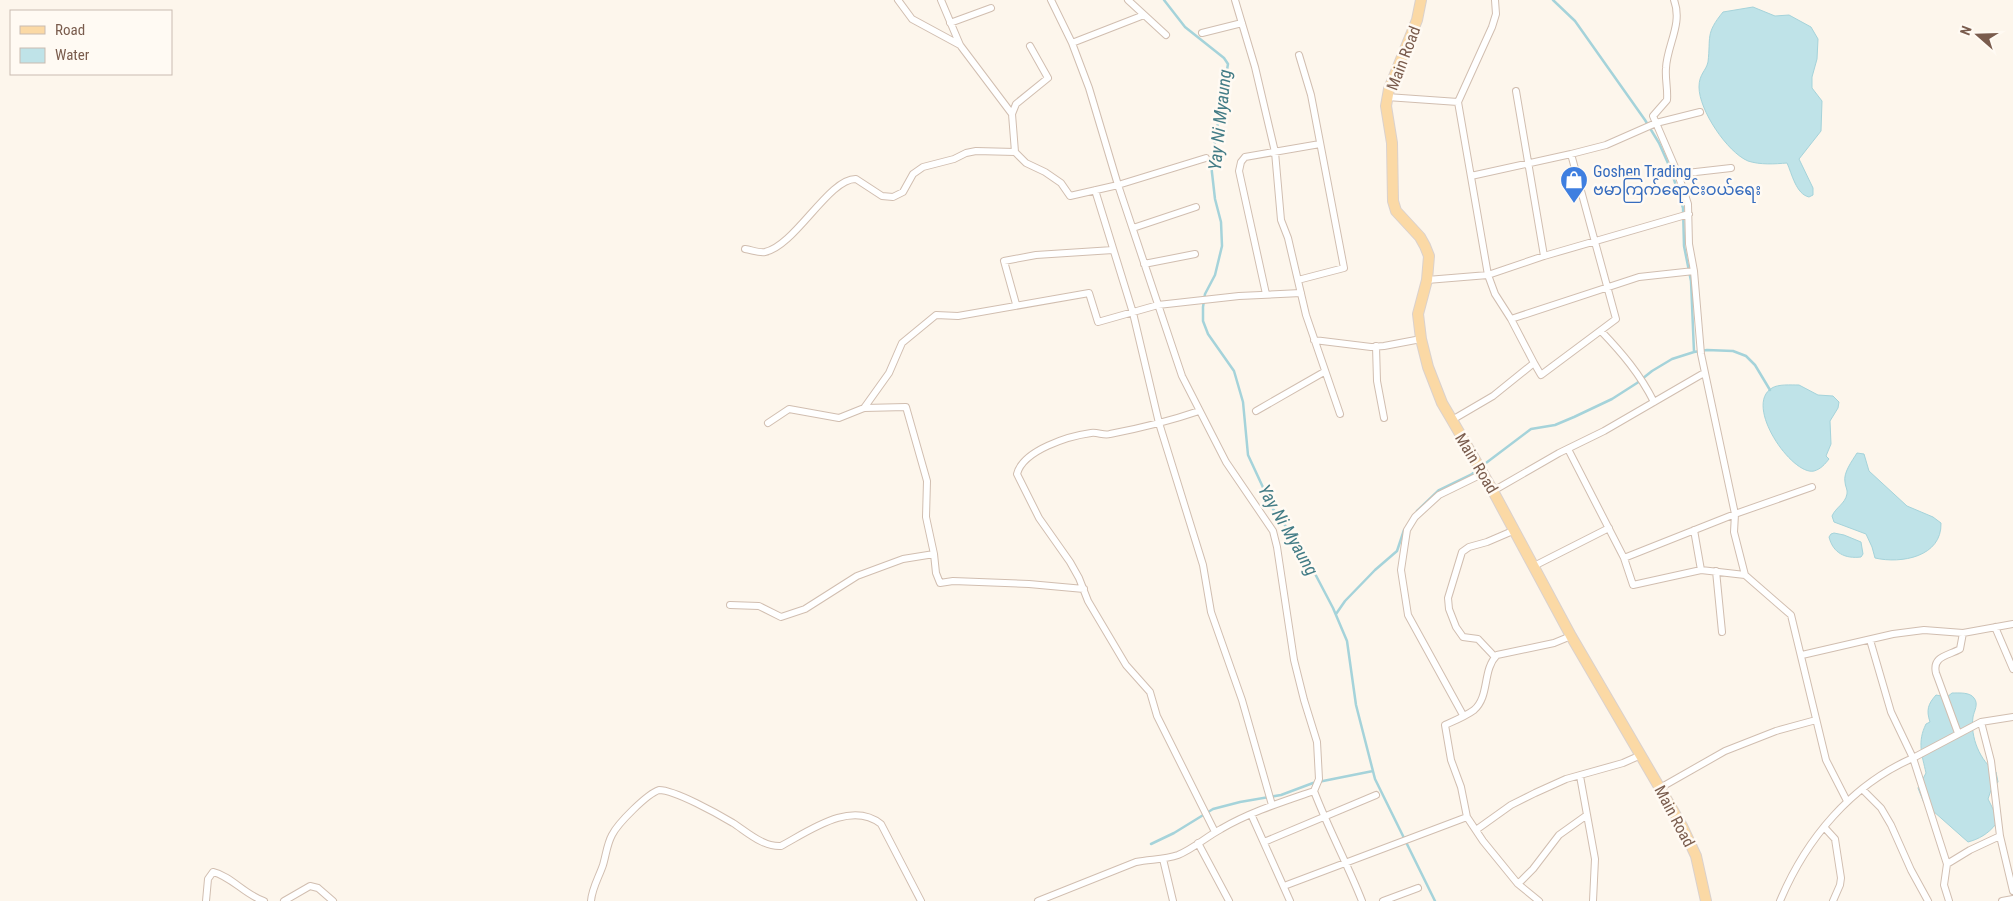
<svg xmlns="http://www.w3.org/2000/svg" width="2013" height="901" font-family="'Roboto Condensed','Noto Sans Myanmar',sans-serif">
<rect width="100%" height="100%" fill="#fdf6ec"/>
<path fill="#bfe3e8" stroke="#a5d3da" d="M 1753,7 L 1775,16 L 1789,15 L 1811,27 L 1818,39 L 1817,59 L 1812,77 L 1812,88 L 1822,101 L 1821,131 L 1799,159 L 1813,188 L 1813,195 L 1809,197 C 1796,194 1792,174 1787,163 C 1775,164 1760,165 1748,161 C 1727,152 1699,110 1699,87 C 1699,74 1706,71 1708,62 C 1711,37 1705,34 1723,12 Z
M 1799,385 L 1818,395 L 1833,396 L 1839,402 L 1838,408 L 1830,421 L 1831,444 L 1826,456 L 1829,459 C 1825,464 1821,469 1814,471 C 1792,476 1743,405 1772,388 C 1778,384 1791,385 1799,385 Z
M 1857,453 L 1864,454 L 1869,471 L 1907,506 L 1933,517 L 1941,523 C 1942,557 1901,564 1875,558 L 1872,547 L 1866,534 L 1834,522 L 1832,516 C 1836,507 1845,504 1847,494 C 1848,490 1845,486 1845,482 C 1843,473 1852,461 1857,453 Z
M 1834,533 L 1844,535 L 1861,542 L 1863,554 L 1861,557 C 1845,559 1833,553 1829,537 L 1831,534 Z
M 1952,693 C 1959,693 1970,692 1974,698 C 1979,704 1974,711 1973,717 C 1970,737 1980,761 1996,772 L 1998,782 L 1991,790 L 1988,799 L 1994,811 L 1996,824 C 1988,834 1979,839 1968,842 L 1924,803 L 1918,788 L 1926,773 C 1922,755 1917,742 1926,724 L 1930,722 C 1926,710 1928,704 1936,695 L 1947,697 Z"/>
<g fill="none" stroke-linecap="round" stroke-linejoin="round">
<path stroke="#a5d3da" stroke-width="2.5" d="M 1164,0 L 1185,27 L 1224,58 L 1228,64 L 1211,164 L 1215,199 L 1221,222 L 1222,246 L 1215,275 L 1205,294 L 1203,307 L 1203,321 L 1208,334 L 1234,371 L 1243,402 L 1248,455 L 1273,509 L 1301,547 L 1333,608 L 1347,641 L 1356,705 L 1375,779 L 1435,901
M 1553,0 L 1575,21 L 1645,120 L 1659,143 L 1671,170 L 1683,208 L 1684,246 L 1691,281 L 1694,352
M 1482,466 L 1531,429 L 1555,425 L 1574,417 L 1612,399 L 1637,383 L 1652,371 L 1672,359 L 1694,352 L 1707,350 L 1733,351 L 1746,356 L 1755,365 L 1770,390
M 1417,511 L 1439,490 L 1472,474 L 1478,469
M 1336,614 L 1345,601 L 1375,570 L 1397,551 L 1404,530
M 1151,844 L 1174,833 L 1213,809 L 1240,802 L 1281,795 L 1313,783 L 1373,771"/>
<defs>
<path id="minor" d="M 898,0 L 912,19 L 960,45
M 941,0 L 960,45 L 1012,114
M 1128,0 L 1166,35
M 1235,0 L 1255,67 L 1275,152 L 1281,220 L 1288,238 L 1306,315 L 1340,414
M 1495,0 L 1496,14 L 1492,27 L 1458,102 L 1488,275 L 1495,294 L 1511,319 L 1534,363
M 1674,0 C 1683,24 1667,45 1666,68 C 1665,79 1668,89 1667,100 L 1653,116 L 1678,174 L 1688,204 L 1689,244 L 1694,271 L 1701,354 L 1735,514 L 1734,532 L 1745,575
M 950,23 L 991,8
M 1202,33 L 1242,23
M 1072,43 L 1144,15
M 1030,46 L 1048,78 L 1016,104 L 1012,114 L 1015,152 L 1026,163 L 1045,172 L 1061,183 L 1070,196 L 1118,185 L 1206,158
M 1516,91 L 1544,256
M 1387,97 L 1458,102
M 1678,174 L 1731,168
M 1471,176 L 1571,154 L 1606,145 L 1656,123 L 1700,112
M 1095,190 L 1133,313 L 1159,423 L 1203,565 L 1211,612 L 1242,700 L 1272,805
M 1133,228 L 1196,207
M 745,249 C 752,250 759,253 765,252 C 795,246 829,178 856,179 L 882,196 L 893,197 L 903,192 L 913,174 L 923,167 L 954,159 L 966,153 L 976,151 L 1015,152
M 1144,264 L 1195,254
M 1298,280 L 1344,268 L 1311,95 L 1299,55
M 1427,280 L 1488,275 L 1544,256 L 1689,214
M 1266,294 L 1239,171 L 1241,162 L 1245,157 L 1320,144
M 1016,304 L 1004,261 L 1036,255 L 1113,250
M 1511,319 L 1639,277 L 1694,271
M 1601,331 C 1622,353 1640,374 1654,402
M 1314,340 L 1371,347 L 1384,346 L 1421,339
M 1376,346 L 1377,381 L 1384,418
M 864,408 L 889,373 L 902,343 L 936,315 L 958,316 L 1089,293 L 1098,322 L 1158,305 L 1239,296 L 1301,293
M 1199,411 C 1170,421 1141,428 1110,434 C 1104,436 1098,432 1091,433 C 1069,436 1023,450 1017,474 L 1039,518 L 1070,562 L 1079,578 L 1088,601 L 1126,665 L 1150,692 L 1157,716 L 1215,832
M 1256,411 L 1324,372
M 1452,420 L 1493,396 L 1534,363 L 1541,375 L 1616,319 L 1571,154
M 768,423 L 789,409 L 839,418 L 864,408 L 906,407 L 927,481 L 926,517 L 934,554
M 1568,449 L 1624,558 L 1633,585 L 1701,570 L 1745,575 L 1791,615 L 1826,760 L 1847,801
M 1493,491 L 1559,453 L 1604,431 L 1704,373
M 1694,530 L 1701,570
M 1624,558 L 1735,514 L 1812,487
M 1534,566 L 1609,528
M 1716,571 L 1722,632
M 730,605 L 759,606 L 781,617 L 805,609 L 857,576 L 903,559 L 934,554 L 936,573 L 940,583 L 953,581 L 1029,584 L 1084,589
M 1995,627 L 2013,669
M 1802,655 L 1893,634 L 1924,630 L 1963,633 L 2013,624
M 1495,657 L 1478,639 L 1463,637 L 1456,627 L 1449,609 L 1448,598 L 1462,552 L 1469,547 L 1487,542 L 1515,530
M 1463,715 L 1408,615 L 1401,570 L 1407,530 L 1415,517 L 1439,495 L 1482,474
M 1981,722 L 1991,761 L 2000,836
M 1958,733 L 1936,673 C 1932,656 1948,656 1960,649 L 1963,633
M 1580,776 L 1595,859 L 1593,901
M 1660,788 L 1725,751 L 1776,731 L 1816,720
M 1863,790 L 1881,808 L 1891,825 L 1911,870 L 1928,901
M 1314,791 C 1328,828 1347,863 1362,901
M 1251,814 L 1290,901
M 1824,827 L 1835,839 L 1841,878 L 1840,885 L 1833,901
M 1476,830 L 1511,805 L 1535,793 L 1566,779 L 1623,763 L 1641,755
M 1264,842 L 1376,795
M 1198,843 L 1229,901
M 1163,859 L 1173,901
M 1947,864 L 1913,758 L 1981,722 L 2013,717
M 1518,884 L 1533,869 L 1559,835 L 1587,815
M 1284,886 L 1467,817
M 206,901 L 208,879 L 213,872 C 231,876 245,895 264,901
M 284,901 L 310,886 L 318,888 L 333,901
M 591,901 C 592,888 599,877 603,865 C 606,855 607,844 612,835 C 618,823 647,794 659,790 C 675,790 718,814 733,823 C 747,832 763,847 781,846 C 809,831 851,800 881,824 L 921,901
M 1038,901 L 1136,862 C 1150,859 1164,860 1178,855 C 1193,849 1206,837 1221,829 C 1250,812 1282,802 1314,791 L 1319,779 L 1317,742 L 1304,700 L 1294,660 L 1277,547 L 1273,531 L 1226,462 L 1182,376 L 1118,185 L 1089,88 L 1072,43 L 1051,0
M 1383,901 L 1418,888
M 1539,901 L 1518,884 L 1483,841 L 1467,817 L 1461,787 L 1451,760 L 1445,725 C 1454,721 1466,716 1474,710 C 1490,696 1482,670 1497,655 L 1554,643 L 1571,636
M 1780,901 C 1806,839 1851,785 1913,758 L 1891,712 L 1870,640
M 1949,901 L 1944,885 L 1947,864 L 1970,850 L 2000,836 L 2013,891
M 2002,901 L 2013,899"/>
<path id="primary" d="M 1421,0 L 1417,20 L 1389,89 L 1386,106 L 1392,143 L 1393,201 L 1396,211 L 1420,237 L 1425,246 L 1429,256 L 1427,280 L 1418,314 L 1421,339 L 1428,367 L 1442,403 L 1452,420 L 1493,491 L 1571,636 L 1682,826 L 1696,856 L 1706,901"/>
</defs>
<use href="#minor" stroke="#d1beb0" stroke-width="8"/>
<use href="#primary" stroke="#dad1cd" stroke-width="12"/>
<use href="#minor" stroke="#fff" stroke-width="6"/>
<use href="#primary" stroke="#fbd9a5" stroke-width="10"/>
</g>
<defs>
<symbol id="shop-pin" viewBox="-11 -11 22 30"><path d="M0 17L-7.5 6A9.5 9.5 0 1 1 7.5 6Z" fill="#3f7fe0" stroke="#fffaf3"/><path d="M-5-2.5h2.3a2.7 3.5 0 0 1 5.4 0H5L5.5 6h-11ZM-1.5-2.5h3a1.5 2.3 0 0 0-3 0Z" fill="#fff"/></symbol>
</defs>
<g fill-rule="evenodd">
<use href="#shop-pin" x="1558" y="164" width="32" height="43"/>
</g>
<g text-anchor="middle" stroke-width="5" stroke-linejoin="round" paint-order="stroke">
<g font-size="16" fill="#7a5c4d" stroke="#fffaf3">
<text transform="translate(1403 58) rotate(-69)" y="6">Main Road</text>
<text transform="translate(1477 463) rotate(59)" y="6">Main Road</text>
<text transform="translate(1675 816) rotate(62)" y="6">Main Road</text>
</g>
<g font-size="16" fill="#366cbe" stroke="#fffaf3" text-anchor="start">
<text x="1593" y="177">Goshen Trading<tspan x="1593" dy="18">ဗမာကြက်ရောင်းဝယ်ရေး</tspan></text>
</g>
<g font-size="18" font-style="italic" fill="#437c86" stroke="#fffaf3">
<text transform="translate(1220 120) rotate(-84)" y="6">Yay Ni Myaung</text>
<text transform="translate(1288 530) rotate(60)" y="6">Yay Ni Myaung</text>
</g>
</g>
<rect x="10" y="10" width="162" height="65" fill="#fffaf3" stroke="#cabbb1"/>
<rect x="20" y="26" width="25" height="8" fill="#fbd9a5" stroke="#cabbb1"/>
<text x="55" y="35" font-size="15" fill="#7a5c4d">Road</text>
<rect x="20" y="48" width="25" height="15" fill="#bfe3e8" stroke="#cabbb1"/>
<text x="55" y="60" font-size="15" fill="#7a5c4d">Water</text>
<g transform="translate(1978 35) rotate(290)" stroke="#fffaf3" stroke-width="4" paint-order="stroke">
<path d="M0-4L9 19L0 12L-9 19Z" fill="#7a5c4d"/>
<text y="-8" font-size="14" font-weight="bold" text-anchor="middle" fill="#7a5c4d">N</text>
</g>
</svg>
